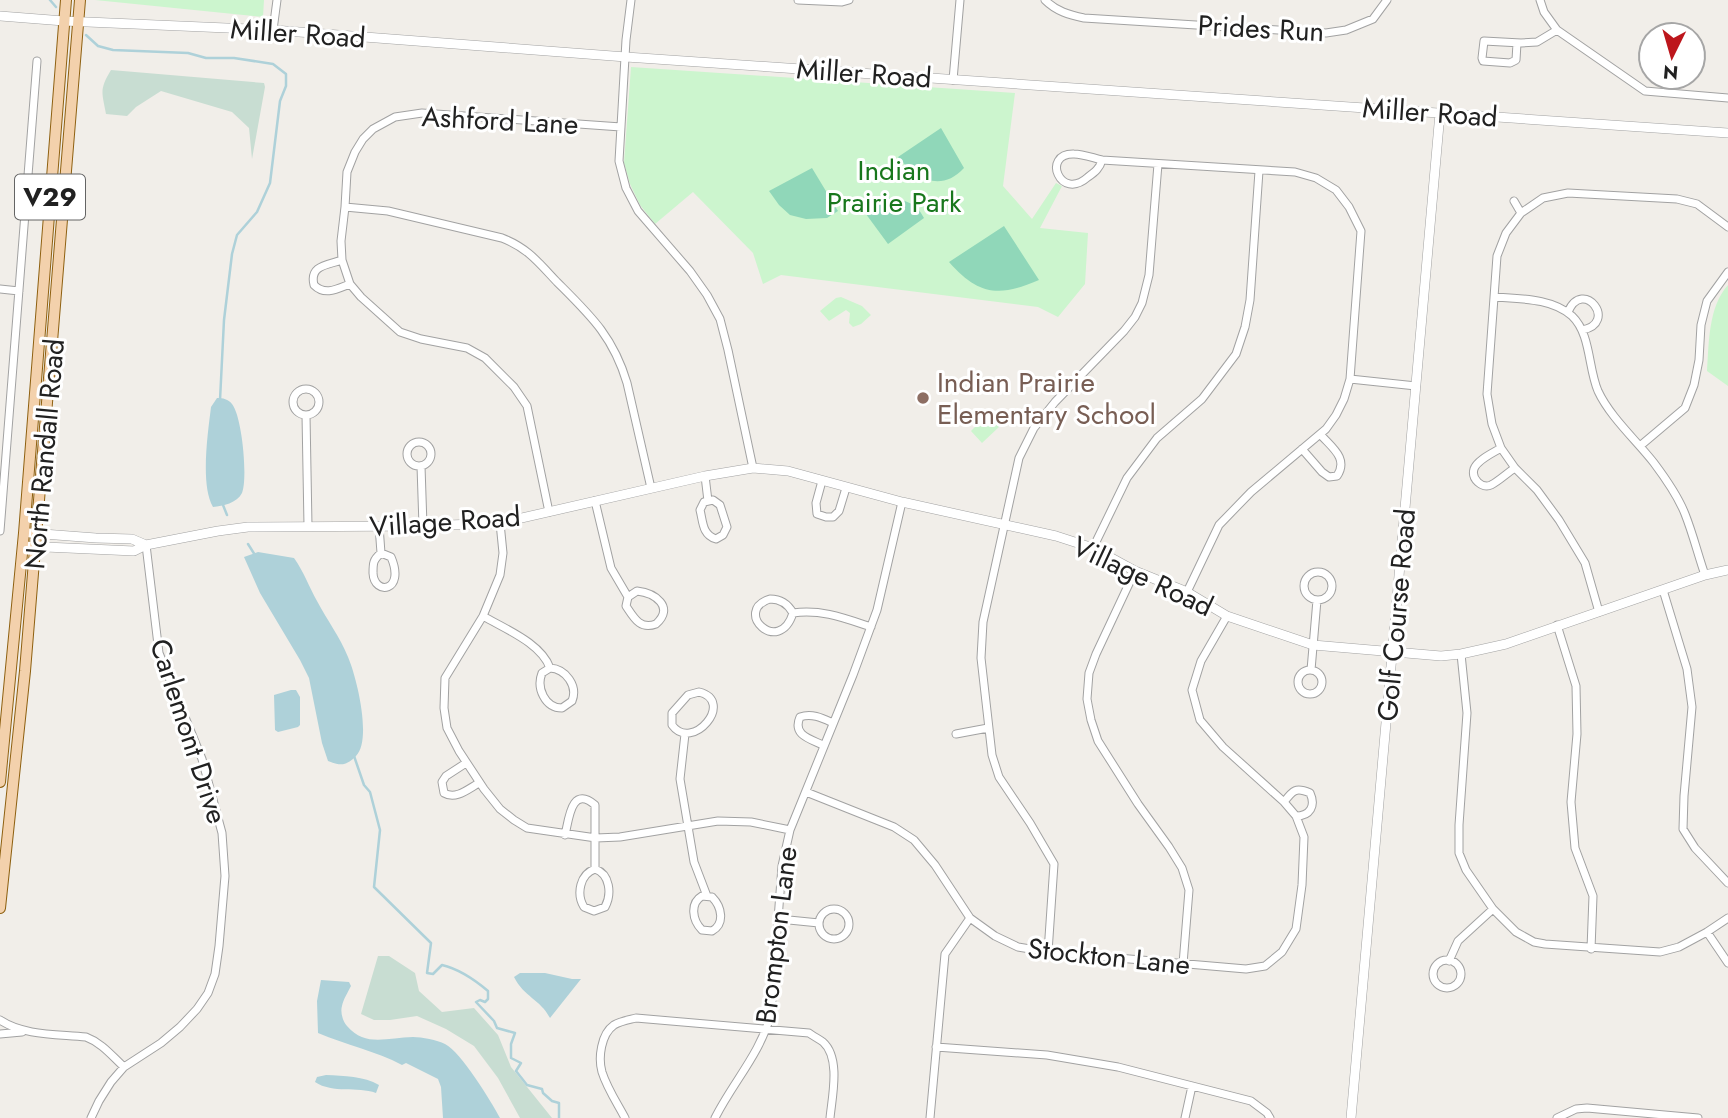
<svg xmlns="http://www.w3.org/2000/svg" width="1728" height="1118" font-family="Jost,sans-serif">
<rect width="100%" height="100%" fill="#f1eee9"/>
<path fill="#c8ddd2" d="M 111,70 L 264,83 L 265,87 L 252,159 L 249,128 L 232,112 L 161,91 L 136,107 L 127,116 L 106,114 C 102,92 99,90 111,70 Z
M 378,956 L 389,956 L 415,973 L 419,991 L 442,1012 L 474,1008 L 498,1035 L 511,1067 L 552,1118 L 520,1118 L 498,1078 L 474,1046 L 446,1029 L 417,1016 L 390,1020 L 374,1020 L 361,1014 Z"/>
<path fill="#ccf5ce" d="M 95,0 L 264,0 L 263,17 Z
M 631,67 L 1015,93 L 1003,186 L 1032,219 L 1056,183 L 1062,186 L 1040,228 L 1088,233 L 1085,284 L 1058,317 L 1038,307 L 781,275 L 763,284 L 753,253 L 693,192 L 655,224 L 640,205 L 630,184 L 624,163 Z
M 1728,285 L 1728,386 L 1707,371 C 1709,344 1708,307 1728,285 Z
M 841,297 L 862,306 L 871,315 L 861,324 L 853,327 L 849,323 L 850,313 L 846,310 L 829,321 L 820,311 L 836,298 Z
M 987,415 L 999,427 L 982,443 L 971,431 Z"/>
<path fill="#90d7b9" d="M 941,128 L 964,168 C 941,193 916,179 898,157 Z
M 812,168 L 838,211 L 827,218 L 806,219 L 790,215 L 779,205 L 769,191 Z
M 887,198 C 903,199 916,202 924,218 L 888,244 L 863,210 L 876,202 Z
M 1004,226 L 1039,280 C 1000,297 979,296 949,262 Z"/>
<path fill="#aed1d9" d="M 217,398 C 223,398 228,399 232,404 C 242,416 248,478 242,493 C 237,503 223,506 213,507 C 200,485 208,432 211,407 Z
M 258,552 L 294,558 C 304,572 309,587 317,601 C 327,620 340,637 348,657 C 357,678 372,740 356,756 C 346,766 341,766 328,761 L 322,743 L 309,678 L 300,660 L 260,593 L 244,557 Z
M 291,690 L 296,690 L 300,697 L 300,725 L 298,727 L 278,732 L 275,730 L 274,695 Z
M 520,973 L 545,973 L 572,979 L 581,979 L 550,1018 C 540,999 524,997 514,977 Z
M 321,980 L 349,982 L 351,986 C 348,992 343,1000 342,1006 C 340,1012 343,1022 347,1026 C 366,1048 388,1037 413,1037 C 422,1037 437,1040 445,1044 C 461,1052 491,1101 500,1118 L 443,1118 L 441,1087 L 438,1079 L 406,1063 L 402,1065 C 376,1051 346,1045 318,1033 L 317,1001 Z
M 326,1075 C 344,1076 364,1076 379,1085 L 376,1093 C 357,1086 333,1094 315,1082 L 317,1077 Z"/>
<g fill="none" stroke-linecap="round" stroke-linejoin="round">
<path stroke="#aed1d9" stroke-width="2.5" d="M 50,0 L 56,7
M 86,35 L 98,46 L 113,50 L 188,53 L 206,58 L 234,58 L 273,64 L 286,74 L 286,86 L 280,101 L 270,183 L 257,212 L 237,235 L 232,254 L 224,320 L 220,400
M 223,505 L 227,515
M 248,544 L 255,555
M 354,756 L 364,785 L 370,792 L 380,830 L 374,887 L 431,943 L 427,973 L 433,974 L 442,965 C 459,969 475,980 488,991 L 488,999 L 485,1002 L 480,1000 L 476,1002 L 494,1021 L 497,1028 L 515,1033 L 511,1044 L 511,1058 L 521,1063 L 516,1071 L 527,1085 L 542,1089 L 543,1093 L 552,1101 L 559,1103 L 559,1118"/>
<defs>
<path id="minor" d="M 631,0 L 626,40 L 619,161 L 626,188 L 638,211 L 690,271 L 707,295 L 720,319 L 728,350 L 753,468
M 798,0 L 842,2 L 849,0
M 1045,0 C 1056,11 1069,15 1084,18 L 1326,33 L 1346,30 L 1373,19 L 1387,0
M 1540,0 L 1544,12 L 1557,30 L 1645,91 L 1728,98
M 273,30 L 277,0
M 1517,43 L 1516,60 L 1510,63 L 1483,61 L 1482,58 L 1484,41 L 1521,43 L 1537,42 L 1557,30
M 953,80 L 960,0
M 1102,160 C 1100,168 1095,172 1088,177 C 1060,202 1041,153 1074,154 C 1083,154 1093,158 1102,160 L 1295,172 L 1316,178 L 1336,190 L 1349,207 L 1361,231 L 1350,379 L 1344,399 L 1336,415 L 1326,429 L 1251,492 L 1219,525 L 1187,592
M 1514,201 L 1521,213
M 345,207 L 388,211 L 502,238 C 528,248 539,263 557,282 C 590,315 613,336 627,383 L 651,488
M 342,260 C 328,265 309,265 314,285 C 325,296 337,289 350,284
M 0,289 L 19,291
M 1495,297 C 1520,299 1552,298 1572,316 C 1591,334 1588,368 1598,391 C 1610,417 1637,441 1654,463 C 1666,479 1678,496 1685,514 C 1693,534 1698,555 1705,575
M 1568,312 C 1583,277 1619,323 1582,330
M 1350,379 L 1416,386
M293 402a13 13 0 1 1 26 0a13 13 0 1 1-26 0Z
M 306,415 L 308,526
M407 454a12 12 0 1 1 24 0a12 12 0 1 1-24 0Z
M 1640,446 L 1685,408 L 1694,385 L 1699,360 L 1701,325 L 1707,301 L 1728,272
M 1501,448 C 1493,453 1477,460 1474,469 C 1471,479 1482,489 1491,485 C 1499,481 1507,473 1515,468
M 1302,449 L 1322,472 L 1329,477 L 1337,476 C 1349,458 1331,447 1320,434
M 421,466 L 423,526
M 705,476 L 708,501
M 822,481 L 816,503 L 817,514 L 826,517 L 833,517 L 839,511 L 846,488
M 713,500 L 720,505 L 727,527 L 723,535 L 716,539 C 702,535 703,521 700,510 L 704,502 Z
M 595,501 L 611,568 L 628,597
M 549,512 L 527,406 L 514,387 L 485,358 L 467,348 L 421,339 L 400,332 L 361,297 L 350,284 L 342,260 L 341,241 L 345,207 L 347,172 L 355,152 L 363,139 L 373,129 L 395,117 L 422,113 L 621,127
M 500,523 L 503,553 L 500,575 L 483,616 L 445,678 L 444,708 L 447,728 L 459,751 L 484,789 L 500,809 L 514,820 L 527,828 L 596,838 L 620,837 L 718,821 L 751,822 L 790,830
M 379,526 L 381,553
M 0,531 L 37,61
M 1093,548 L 1127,478 L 1157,438 L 1202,399 L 1236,354 L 1245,327 L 1250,300 L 1259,171
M 381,553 L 391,557 C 406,592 374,596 373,573 C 373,563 373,560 381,553 Z
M 1135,571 L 1096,654 L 1089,673 L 1087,699 L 1091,720 L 1098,741 L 1138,804 L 1169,847 L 1182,868 L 1189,890 L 1183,964
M1304 586a14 14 0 1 1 28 0a14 14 0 1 1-28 0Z
M 1663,590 L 1687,669 L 1692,707 L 1684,796 L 1683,829 L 1695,848 L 1728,883
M 637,591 C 655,593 675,607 656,624 C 640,630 634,618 626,606 L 628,597 Z
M 770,599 C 780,599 788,604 793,613 C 779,657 732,611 770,599 Z
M 1599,612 L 1585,563 L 1559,520 L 1537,490 L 1515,468 L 1501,448 L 1492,424 L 1487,394 L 1497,256 L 1506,233 L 1521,213 L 1543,198 L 1568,193 L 1677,199 L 1697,204 L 1728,227
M 793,613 C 821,609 844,618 871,627
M 483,616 C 505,629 541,643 550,668
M 1557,625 L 1576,686 L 1577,734 L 1571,802 L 1575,848 L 1593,896 L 1591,949
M 1461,654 L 1467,713 L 1459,825 L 1459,853 L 1466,870 L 1493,909 L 1516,932 L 1534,942 L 1545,944 L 1660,952 L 1679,947 L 1707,932 L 1728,918
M 550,668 C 566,669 578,686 572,701 L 562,708 C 545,708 536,688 542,673 Z
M 1311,670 L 1317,600
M1298 682a12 12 0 1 1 24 0a12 12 0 1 1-24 0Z
M 699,692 C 736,701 692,753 672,725 L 672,713 L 688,695 Z
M 685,734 L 680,779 L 694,862 L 707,896
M 956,734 L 988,728
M 823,745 C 810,739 792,735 800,717 C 812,713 822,718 833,723
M 466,763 L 446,776 L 442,782 L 444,793 C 456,800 468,789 479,783
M 806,792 L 894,827 L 914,840 L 935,865 L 970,918 L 995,936 L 1018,947 L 1048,952 L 1246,969 L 1265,966 L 1282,952 L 1296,929 L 1302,885 L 1304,837 L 1296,816 L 1284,802 L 1223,747 L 1200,720 L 1192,690 L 1201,661 L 1227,616
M 1284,802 C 1293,790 1296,787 1310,793 C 1316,806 1310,816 1296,816
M 565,835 C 569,819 571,785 595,805 L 595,869
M 595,869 C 610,874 612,894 605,907 L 594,911 L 584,907 C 576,894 580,874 595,869 Z
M 702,896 L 712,897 C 722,907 725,924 712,931 L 702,930 C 692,920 690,903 702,896 Z
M819 924a15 15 0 1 1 30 0a15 15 0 1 1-30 0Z
M 779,919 L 819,923
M 1707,932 L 1728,963
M 1048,952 L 1054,864 L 1030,823 L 999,777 L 992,755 L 981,658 L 983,622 L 1019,458 L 1034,428 L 1055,402 L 1124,331 L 1135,317 L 1142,303 L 1149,275 L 1158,164
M1433 974a14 14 0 1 1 28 0a14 14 0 1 1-28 0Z
M 1449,961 L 1458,941 L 1493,909
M 0,1020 C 24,1036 58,1034 86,1037 C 102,1043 112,1056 124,1067
M 0,1034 L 22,1032
M 936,1047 L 1047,1055 L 1118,1067 L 1251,1101 L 1267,1113 L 1270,1118
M 91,1118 L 99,1101 L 111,1082 L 124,1067 L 161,1043 L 180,1027 L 197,1009 L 208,993 L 215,974 L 219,946 L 225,876 L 222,833 L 202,759 L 159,653 L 146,545
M 625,1118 C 617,1103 607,1088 602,1072 C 598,1058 601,1034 614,1025 C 621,1021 628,1020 636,1018 L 809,1033 C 813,1036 819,1039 823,1042 C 841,1058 832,1097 830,1118
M 715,1118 C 733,1082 761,1053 771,1013 L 782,866 L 790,830 L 853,675 L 877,610 L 902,502
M 930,1118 L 945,954 L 970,918
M 1185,1118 L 1192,1086
M 1557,1118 L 1576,1109 L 1587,1108 L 1698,1118"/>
<path id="tertiary" d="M 0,16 L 64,21 L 273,30 L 626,57 L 1728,133
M 30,533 L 96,538 L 132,539 L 146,545
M 23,546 L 134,551 L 146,545 L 218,531 L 248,527 L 423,526 L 500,523 L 705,476 L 753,468 L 788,471 L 902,502 L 1056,536 L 1093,548 L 1135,571 L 1187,592 L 1227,616 L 1313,645 L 1441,656 L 1461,654 L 1506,644 L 1705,575 L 1728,570
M 1351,1118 L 1440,113"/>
<path id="primary" d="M 0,782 L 24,533 L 66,0
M 0,908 L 25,671 L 80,0"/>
</defs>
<use href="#minor" stroke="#a2a2a2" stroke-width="9"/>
<use href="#tertiary" stroke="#a2a2a2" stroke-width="10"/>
<use href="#primary" stroke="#8e6010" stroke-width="12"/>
<use href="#minor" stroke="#fff" stroke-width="7"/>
<use href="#tertiary" stroke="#fff" stroke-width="9"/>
<use href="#primary" stroke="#f3d1ac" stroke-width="10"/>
</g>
<circle fill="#8d6e63" stroke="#fff" stroke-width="2.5" cx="923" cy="398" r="7"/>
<g text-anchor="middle" stroke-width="6" stroke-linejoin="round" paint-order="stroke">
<rect fill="#fff" stroke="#646464" stroke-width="2" x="15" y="174.5" width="70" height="45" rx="5"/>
<g font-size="26" font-weight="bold" fill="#212121">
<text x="50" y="206">V29</text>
</g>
<g font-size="28" fill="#212121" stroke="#fff">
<text transform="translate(1261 28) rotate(3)" y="10">Prides Run</text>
<text transform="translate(298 33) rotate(4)" y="10">Miller Road</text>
<text transform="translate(864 73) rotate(4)" y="10">Miller Road</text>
<text transform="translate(1430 112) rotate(4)" y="10">Miller Road</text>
<text transform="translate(500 120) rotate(3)" y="10">Ashford Lane</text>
<text transform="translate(44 454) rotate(-85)" y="10">North Randall Road</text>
<text transform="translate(445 521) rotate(-4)" y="10">Village Road</text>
<text transform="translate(1143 576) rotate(25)" y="10">Village Road</text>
<text transform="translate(1396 615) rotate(-85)" y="10">Golf Course Road</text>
<text transform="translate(189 731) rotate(72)" y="10">Carlemont Drive</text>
<text transform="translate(776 935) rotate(-83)" y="10">Brompton Lane</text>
<text transform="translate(1109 956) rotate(6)" y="10">Stockton Lane</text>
</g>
<g font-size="28" fill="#18771c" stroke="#fff">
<text x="894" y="180">Indian<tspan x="894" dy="32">Prairie Park</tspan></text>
</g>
<g font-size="28" fill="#785e54" stroke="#fff" text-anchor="start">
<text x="937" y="392">Indian Prairie<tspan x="937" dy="32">Elementary School</tspan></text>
</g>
</g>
<g transform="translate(1672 56) rotate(185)"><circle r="33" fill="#ffffff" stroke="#a6a6a6" stroke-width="2"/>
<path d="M0-5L12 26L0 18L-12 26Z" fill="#bd161c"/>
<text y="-10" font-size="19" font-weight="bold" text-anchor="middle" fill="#212121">N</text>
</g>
</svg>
